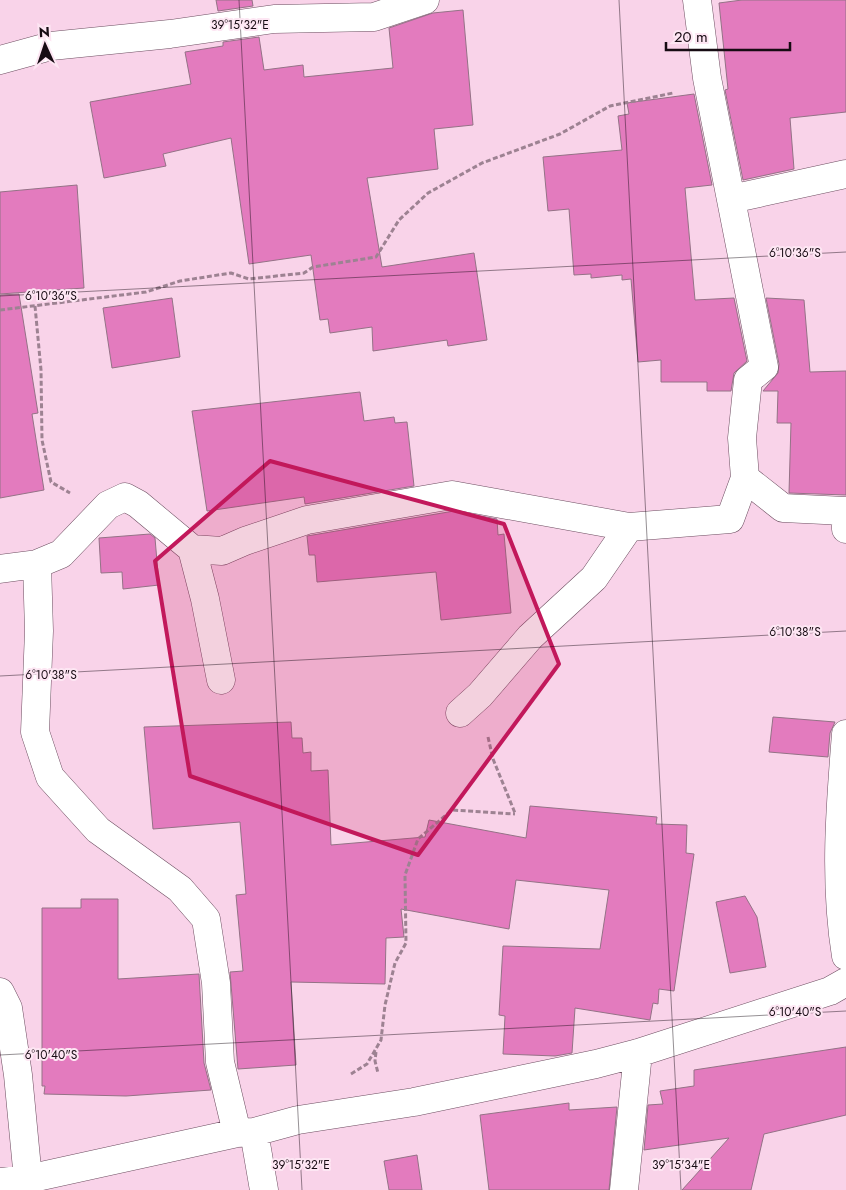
<svg xmlns="http://www.w3.org/2000/svg" width="846" height="1190" font-family="Jost,sans-serif">
<rect width="100%" height="100%" fill="#f9d3e9"/>
<path fill="#e37bbe" stroke="#947286" d="M 216,0 L 252,0 L 253,6 L 218,11 Z
M 742,0 L 846,0 L 846,112 L 790,118 L 794,169 L 743,180 L 725,90 L 728,89 L 719,3 Z
M 463,10 L 473,125 L 434,129 L 438,169 L 367,178 L 382,267 L 474,253 L 487,340 L 448,346 L 447,340 L 373,351 L 372,327 L 330,333 L 328,319 L 320,320 L 311,255 L 249,264 L 231,138 L 163,154 L 166,166 L 104,178 L 90,102 L 191,84 L 185,52 L 223,46 L 223,42 L 259,37 L 264,70 L 303,65 L 304,77 L 393,68 L 389,28 L 433,13 Z
M 694,94 L 712,185 L 685,188 L 695,300 L 734,298 L 747,361 L 734,373 L 731,391 L 707,391 L 707,382 L 661,382 L 661,360 L 638,362 L 631,279 L 622,280 L 622,275 L 591,278 L 591,274 L 574,275 L 569,209 L 548,211 L 543,157 L 622,150 L 618,116 L 629,114 L 627,103 Z
M 77,185 L 84,288 L 0,294 L 0,192 Z
M 19,294 L 38,413 L 32,414 L 44,490 L 0,498 L 0,295 Z
M 172,298 L 180,357 L 112,368 L 103,308 Z
M 766,298 L 804,300 L 810,372 L 846,371 L 846,495 L 789,493 L 791,423 L 777,423 L 778,391 L 763,391 L 778,373 L 779,364 Z
M 360,392 L 364,421 L 394,417 L 395,423 L 407,422 L 414,486 L 305,504 L 304,497 L 207,511 L 192,411 Z
M 454,511 L 497,519 L 498,535 L 504,534 L 511,613 L 441,620 L 436,572 L 317,582 L 315,555 L 309,555 L 307,536 Z
M 150,534 L 155,538 L 159,585 L 123,589 L 122,572 L 101,573 L 99,538 Z
M 773,717 L 835,722 L 830,733 L 828,757 L 769,752 Z
M 291,722 L 292,738 L 302,738 L 303,753 L 311,752 L 311,771 L 328,770 L 331,845 L 425,837 L 429,820 L 526,838 L 530,806 L 657,817 L 656,824 L 687,825 L 686,853 L 694,854 L 674,991 L 659,989 L 658,1004 L 653,1003 L 650,1020 L 575,1008 L 572,1053 L 555,1056 L 503,1054 L 505,1016 L 499,1015 L 503,946 L 600,949 L 609,890 L 516,880 L 509,929 L 401,909 L 404,937 L 386,938 L 385,984 L 291,982 L 296,1065 L 238,1069 L 230,972 L 243,971 L 236,895 L 246,894 L 240,822 L 153,829 L 144,727 Z
M 745,896 L 757,917 L 766,967 L 730,973 L 716,902 Z
M 81,899 L 118,899 L 118,979 L 199,974 L 204,1063 L 211,1090 L 126,1096 L 44,1094 L 45,1086 L 42,1086 L 42,908 L 81,908 Z
M 846,1047 L 846,1115 L 764,1134 L 751,1190 L 682,1190 L 729,1138 L 644,1150 L 648,1105 L 663,1104 L 660,1091 L 694,1086 L 694,1070 Z
M 569,1103 L 569,1110 L 617,1107 L 609,1190 L 489,1190 L 480,1115 Z
M 417,1155 L 422,1190 L 389,1190 L 384,1161 Z"/>
<g fill="none" stroke-linecap="round" stroke-linejoin="round">
<defs>
<path id="minor" d="M 697,0 L 707,78 L 764,367 L 748,380 L 742,438 L 745,478 L 783,508 L 845,511 L 846,529
M 0,60 L 51,46 L 170,34 L 274,19 L 374,17 L 425,0
M 731,199 L 846,174
M 192,549 L 205,599 L 221,680
M 37,564 L 39,631 L 35,732 L 50,777 L 98,830 L 180,889 L 206,919 L 216,983 L 220,1062 L 237,1133
M 0,569 L 37,564 L 61,554 L 108,505 L 125,497 L 138,504 L 192,549 L 222,551 L 245,541 L 307,520 L 452,495 L 629,527 L 730,519 L 745,478
M 460,713 L 480,695 L 530,637 L 594,578 L 629,527
M 846,734 C 840,807 834,883 846,956
M 0,992 L 8,1008 L 18,1075 L 28,1179
M 254,1132 L 264,1190
M 0,1182 L 28,1179 L 237,1133 L 254,1132 L 298,1120 L 414,1102 L 596,1064 L 638,1053 L 830,991 L 846,982
M 624,1190 L 638,1053"/>
</defs>
<use href="#minor" stroke="#6d4e61" stroke-width="29"/>
<path stroke="#9d8292" stroke-width="3" stroke-dasharray="5 2.5" stroke-linecap="butt" d="M 35,306 L 41,370 L 42,440 L 51,482 L 70,493
M 0,310 L 146,292 L 180,281 L 231,273 L 249,279 L 304,273 L 313,267 L 376,257 L 399,220 L 428,193 L 482,163 L 560,134 L 610,106 L 673,93
M 488,737 L 493,759 L 515,813
M 376,1052 L 375,1061 L 378,1073
M 351,1074 L 367,1064 L 381,1040 L 385,1005 L 395,963 L 406,943 L 405,875 L 418,839 L 452,810 L 515,814"/>
<use href="#minor" stroke="#fff" stroke-width="28"/>
</g>
<path fill="#c2185b" fill-opacity="0.2" stroke="#c2185b" stroke-width="4" stroke-linejoin="round" d="M 270,461 L 504,524 L 559,664 L 418,855 L 190,776 L 155,561 Z"/>
<path fill="none" stroke="#170b13" stroke-width="1" stroke-opacity="0.45" d="M 239,0 L 302,1190M 619,0 L 681,1190M 0,296 L 846,252M 0,676 L 846,631M 0,1055 L 846,1011"/>
<g font-size="12" text-anchor="middle" fill="#170b13" stroke="#fde6f3" stroke-width="4" stroke-linejoin="round" paint-order="stroke">
<text x="240" y="29">39°15'32"E</text>
<text x="795" y="257">6°10'36"S</text>
<text x="51" y="300">6°10'36"S</text>
<text x="795" y="636">6°10'38"S</text>
<text x="51" y="679">6°10'38"S</text>
<text x="795" y="1016">6°10'40"S</text>
<text x="51" y="1059">6°10'40"S</text>
<text x="301" y="1169">39°15'32"E</text>
<text x="681" y="1169">39°15'34"E</text>
</g>
<g transform="translate(45 45) rotate(357)" stroke="#fde6f3" stroke-width="4" paint-order="stroke">
<path d="M0-4L9 19L0 12L-9 19Z" fill="#170b13"/>
<text y="-8" font-size="14" font-weight="bold" text-anchor="middle" fill="#170b13">N</text>
</g>
<path d="M666 42v8h124v-8" fill="none" stroke="#170b13" stroke-width="2.5"/>
<text x="674" y="42" font-size="15" fill="#170b13" stroke="#fde6f3" stroke-width="4" paint-order="stroke">20 m</text>
</svg>
